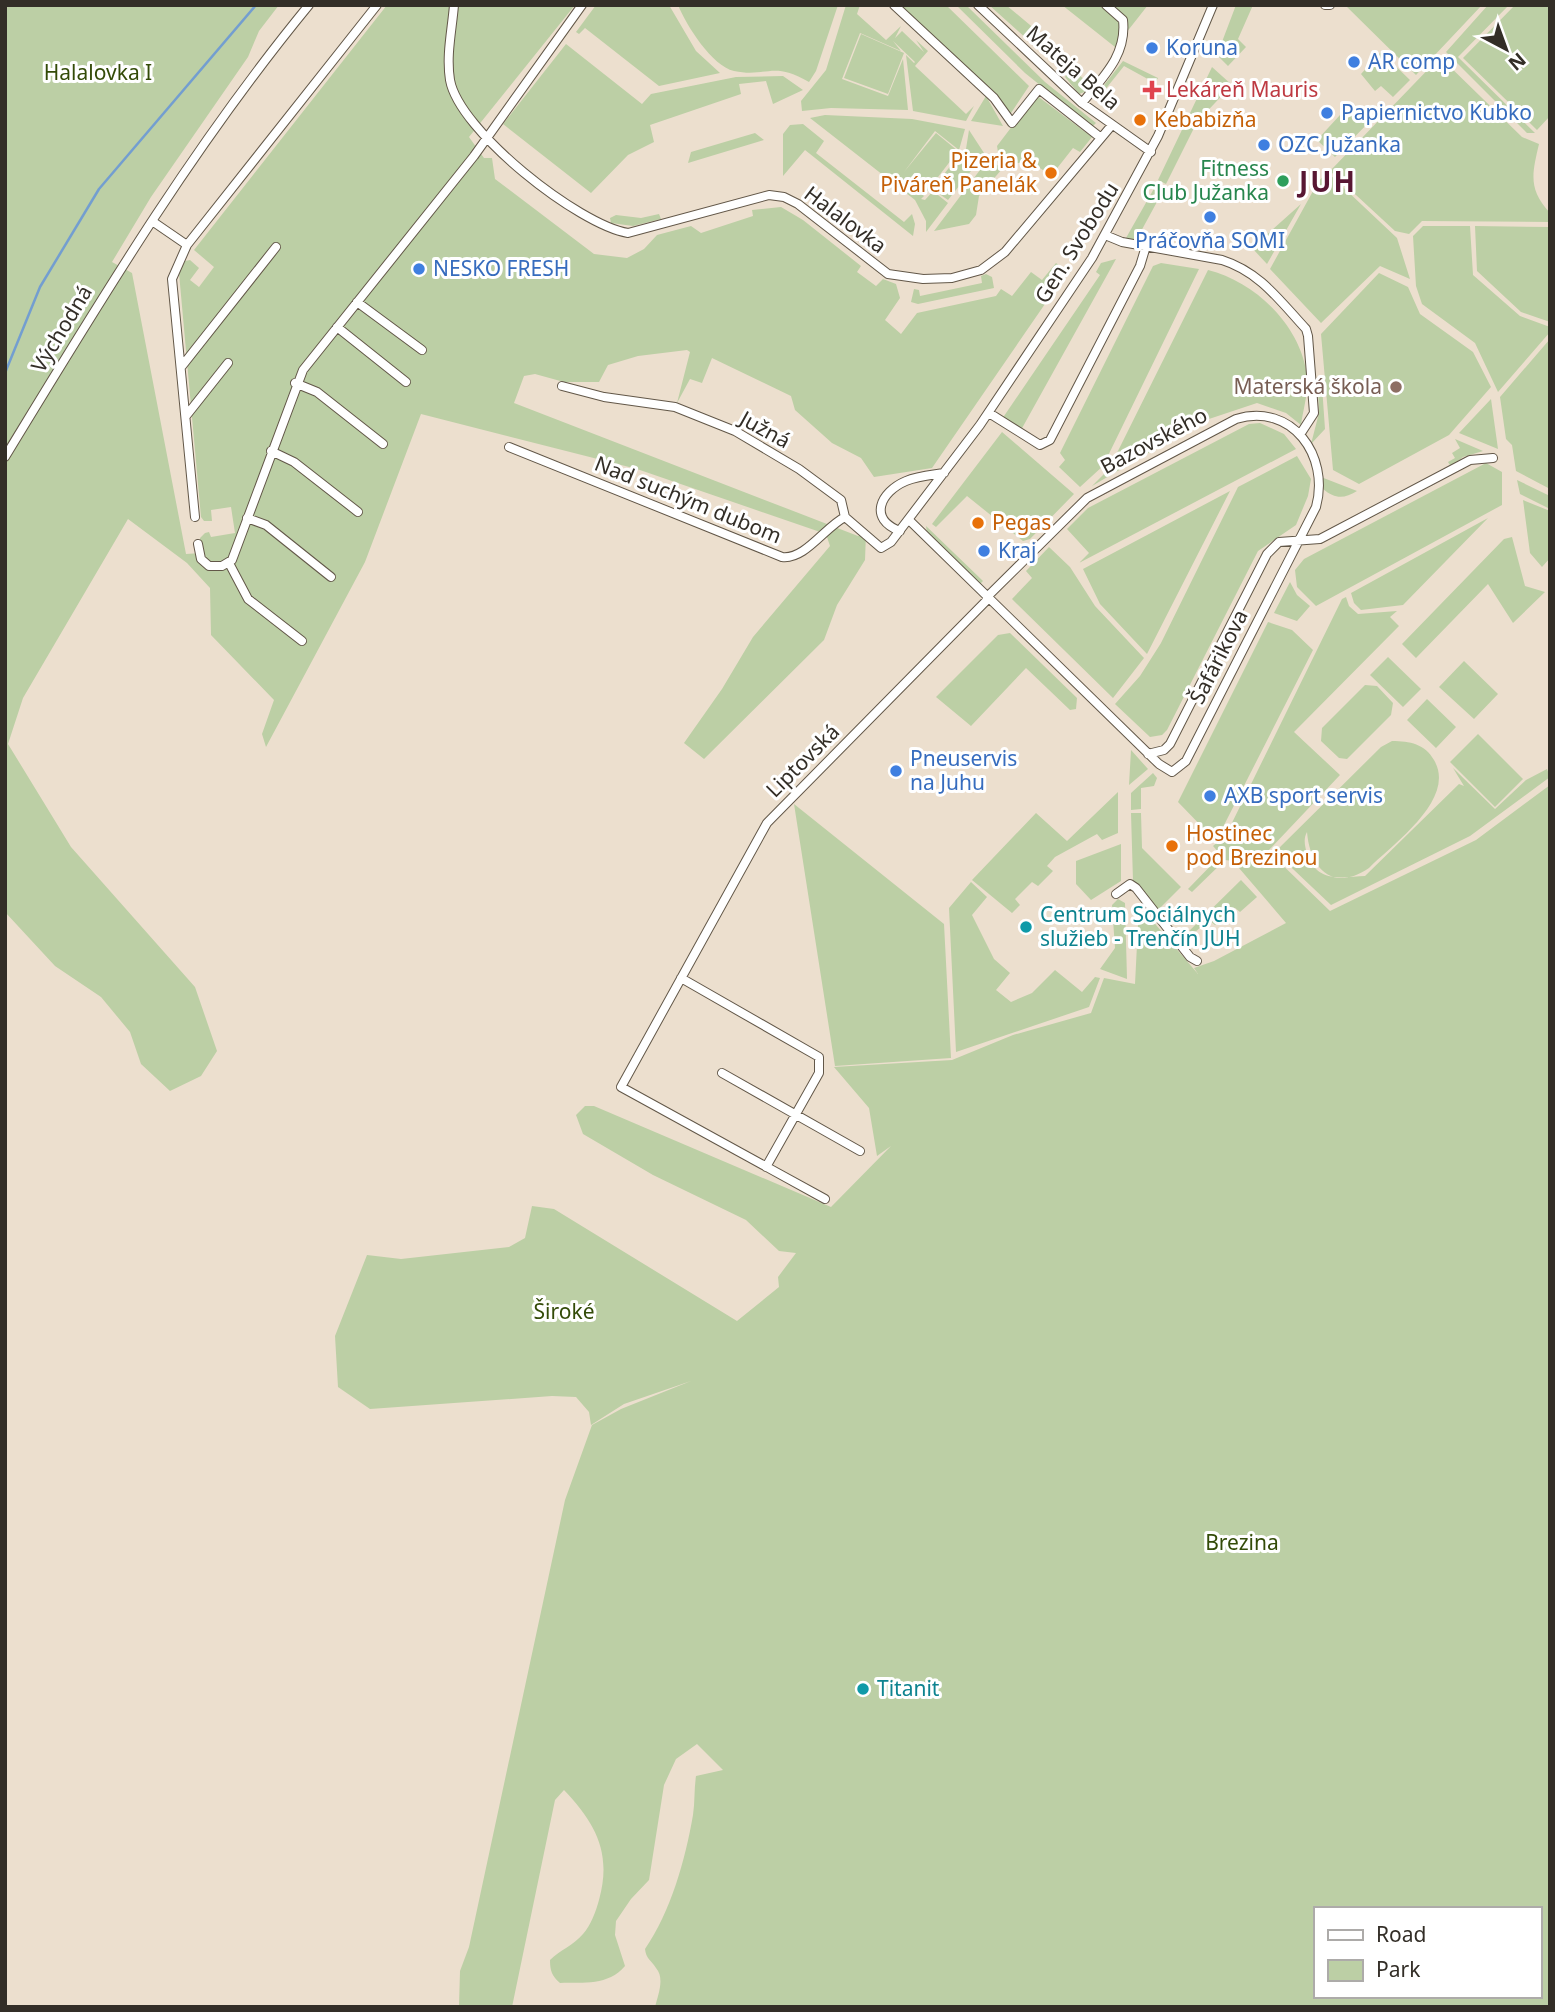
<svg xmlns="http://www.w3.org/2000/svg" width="1555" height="2012" font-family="'Noto Sans',sans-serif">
<rect width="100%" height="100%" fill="#ecdfce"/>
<path fill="#bccfa5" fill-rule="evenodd" d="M 5,5 L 279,5 L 259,31 L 248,57 L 151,197 L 112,262 L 132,273 L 186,554 L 201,553 L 200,538 L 205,533 L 209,532 L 211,537 L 235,533 L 231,507 L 211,510 L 212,521 L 204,521 L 201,517 L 179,273 L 185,261 L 190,260 L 199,268 L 190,280 L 199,287 L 214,267 L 194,250 L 387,5 L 575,5 L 469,137 L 484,158 L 492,158 L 495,179 L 594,254 L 627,258 L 644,249 L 657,235 L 691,226 L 701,233 L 753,216 L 752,210 L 781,207 L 803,220 L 861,266 L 857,272 L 876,286 L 883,279 L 896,284 L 900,298 L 885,320 L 901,334 L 917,313 L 996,296 L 1001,289 L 1012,296 L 1031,272 L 1042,280 L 1056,263 L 1067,272 L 932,468 L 874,477 L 861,458 L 832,443 L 795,410 L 791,396 L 712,358 L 702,383 L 690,379 L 677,403 L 690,352 L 687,350 L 638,356 L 608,365 L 599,382 L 564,382 L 535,374 L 524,376 L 514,403 L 858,536 L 866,533 L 865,560 L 837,605 L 824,640 L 704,759 L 684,743 L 722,689 L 753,637 L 830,546 L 826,534 L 637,469 L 421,414 L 365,562 L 266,747 L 262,734 L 274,700 L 211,635 L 210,588 L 187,563 L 128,519 L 23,698 L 8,744 L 71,847 L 195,987 L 217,1051 L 201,1076 L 170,1091 L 141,1064 L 130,1032 L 101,997 L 55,966 L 5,912 Z
M 596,5 L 669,5 L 696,51 L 720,73 L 659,86 L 585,28 L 579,34 L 576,32 Z
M 678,5 L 838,5 L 816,71 L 809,82 C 772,60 767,78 734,71 C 712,66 686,25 678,5 Z
M 846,5 L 860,5 L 857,14 L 886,40 L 901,26 L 895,38 L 902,31 L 924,52 L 916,40 L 928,51 L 915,66 L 966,114 L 974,106 L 966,121 L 913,111 L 906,55 L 914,63 L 915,62 L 893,41 L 901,51 L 860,33 L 842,79 L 888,96 L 903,59 L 908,110 L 831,108 L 802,111 L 801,101 L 826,70 Z
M 898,5 L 946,5 L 1029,86 L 1009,116 Z
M 956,5 L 966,5 L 1045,82 L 1096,123 L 1092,127 L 1025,73 Z
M 989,5 L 1006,5 L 1036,30 L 1027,39 Z
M 1062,5 L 1148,5 L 1115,47 Z
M 1236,5 L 1253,5 L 1238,39 L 1246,47 L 1228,66 L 1217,55 Z
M 1345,5 L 1482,5 L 1416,75 Z
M 1488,5 L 1509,5 L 1458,57 L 1535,133 L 1527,133 L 1446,52 Z
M 1515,5 L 1550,5 L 1550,116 L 1537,130 L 1463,58 Z
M 861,34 L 904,53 L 888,94 L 844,78 Z
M 566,44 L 642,104 L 651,94 L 736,77 L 783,76 L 803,90 L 773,104 L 766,81 L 739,84 L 741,94 L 650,125 L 654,142 L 628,155 L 591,193 L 503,124 Z
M 1381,52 L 1410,80 L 1393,97 L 1381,86 L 1375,91 L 1361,74 Z
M 1440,57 L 1522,137 L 1539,144 C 1532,174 1528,189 1550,213 L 1550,222 L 1422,221 L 1409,234 L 1395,231 L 1330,171 Z
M 1123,61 L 1158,78 L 1155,83 L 1124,66 L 1096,101 L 1097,94 Z
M 1072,67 L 1090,86 L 1087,91 L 1079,94 L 1065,77 Z
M 1212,67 L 1232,85 L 1197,122 L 1166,184 L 1158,180 Z
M 1036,95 L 1092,137 L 1080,152 L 1073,148 L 1051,176 L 1033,163 L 1009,163 L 998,152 L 997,146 Z
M 986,96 L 1003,126 L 971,121 Z
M 1367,112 L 1373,118 L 1335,157 L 1317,140 L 1340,115 L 1346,120 L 1354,113 L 1360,118 Z
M 825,115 L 912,119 L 965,129 L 959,150 L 935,131 L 904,172 L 936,133 L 958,151 L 925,194 L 900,177 L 924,196 L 921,199 L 925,200 L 933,191 L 948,203 L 926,232 L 926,221 L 915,200 L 810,118 Z
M 803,124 L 824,141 L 816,153 L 904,222 L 912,214 L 915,224 L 913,236 L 805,150 L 783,176 L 783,134 L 790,125 Z
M 969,130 L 984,153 L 972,168 L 959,158 L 966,149 Z
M 755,133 L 764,140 L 688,163 L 691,152 Z
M 989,158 L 1002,169 L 979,196 L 976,215 L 969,224 L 934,231 Z
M 956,159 L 971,171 L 948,200 L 932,189 Z
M 1327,172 L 1397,238 L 1410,279 L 1380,266 L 1321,323 L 1270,269 L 1318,182 Z
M 1156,185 L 1164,189 L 1139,235 L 1144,239 L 1143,243 L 1126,238 Z
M 1301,204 L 1267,264 L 1252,248 Z
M 659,214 L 661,219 L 633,226 L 611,223 L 610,218 L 616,215 L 641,218 Z
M 1423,226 L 1470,226 L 1473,275 L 1520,316 L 1550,327 L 1550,332 L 1498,392 L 1475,343 L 1422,304 L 1416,286 L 1413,236 Z
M 1475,226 L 1550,227 L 1550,322 L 1521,312 L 1477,271 Z
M 1116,259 L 1021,430 L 1002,419 L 1100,275 L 1096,272 L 1101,263 Z
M 1161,263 L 1199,269 L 1103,466 L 1080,487 L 1059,467 L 1065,460 L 1060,453 L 1153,266 Z
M 1208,270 C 1256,282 1301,326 1307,376 C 1309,391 1303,410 1301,425 L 1286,413 L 1257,403 L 1203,421 L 1092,486 L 1109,469 Z
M 1379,273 L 1408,287 L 1420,314 L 1473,352 L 1491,387 L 1449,435 L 1359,484 L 1333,470 L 1321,334 Z
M 986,274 L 992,277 L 994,288 L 918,304 L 911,302 L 914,289 L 919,290 L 920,296 L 982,283 L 981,276 Z
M 1550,339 L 1550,489 L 1516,471 L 1512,445 L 1506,439 L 1500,397 Z
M 1318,386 L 1322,386 L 1325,429 L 1311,444 L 1319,413 Z
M 1491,399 L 1498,449 L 1459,433 Z
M 1260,423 L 1284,434 L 1296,449 L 1079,563 L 1089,553 L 1067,529 L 1088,508 L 1249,424 Z
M 1002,432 L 1074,494 L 1030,539 L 1023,541 L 967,496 L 936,527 L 932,524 Z
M 1455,439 L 1483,451 L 1463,457 L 1451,467 L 1448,462 L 1455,458 L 1452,453 L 1460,448 Z
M 1297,456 L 1311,479 L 1308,496 L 1296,525 L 1258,551 L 1167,730 L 1162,735 L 1150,737 L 1115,704 L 1140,676 L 1161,643 L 1238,487 Z
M 1486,463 L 1502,472 L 1502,505 L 1316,606 L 1297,587 L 1295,570 L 1304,559 Z
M 1321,477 L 1357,491 C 1344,499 1335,499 1323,489 Z
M 1517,480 L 1550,496 L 1550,509 L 1520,494 Z
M 1230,491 L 1147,654 L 1100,604 L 1083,569 Z
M 1523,500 L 1550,511 L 1550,558 L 1542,567 L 1530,553 Z
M 1488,518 L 1403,605 L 1361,610 L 1354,603 L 1351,593 Z
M 926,526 L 983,581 L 979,585 L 927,533 Z
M 1512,537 L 1525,586 L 1545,592 L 1513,623 L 1488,584 L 1416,658 L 1402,644 L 1504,539 Z
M 1049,547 L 1070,567 L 1095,606 L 1144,658 L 1113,698 L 1012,599 L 1032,578 L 1026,571 Z
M 1290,582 L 1297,595 L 1310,606 L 1297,621 L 1274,613 Z
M 1346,597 L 1349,606 L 1358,614 L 1397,611 L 1390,617 L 1399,626 L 1294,732 L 1340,775 L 1268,851 L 1330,911 L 1476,840 L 1550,785 L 1550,2007 L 655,2007 C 658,1995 665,1978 656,1968 C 651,1960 646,1959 645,1949 C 671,1911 685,1861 693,1815 C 695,1802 694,1789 696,1776 L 723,1770 L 697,1744 L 676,1759 L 664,1785 L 649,1880 L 631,1899 L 616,1921 L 615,1935 L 625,1966 C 608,1986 584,1982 560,1983 C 552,1976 550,1971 550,1960 C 560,1950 574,1945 583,1934 C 591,1925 596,1911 599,1900 C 612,1853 596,1824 564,1790 L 555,1800 L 512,2007 L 459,2007 L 460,1971 L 469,1947 L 565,1500 L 592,1425 L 621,1409 L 691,1381 L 624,1404 L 591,1425 L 589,1412 L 576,1397 L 552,1396 L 370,1409 L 338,1387 L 335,1336 L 367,1255 L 401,1259 L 509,1247 L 525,1238 L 532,1206 L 554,1209 L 737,1321 L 779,1287 L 778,1277 L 796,1253 L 779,1251 L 746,1220 L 653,1175 L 583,1134 L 576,1115 L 585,1106 L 594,1106 L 831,1207 L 891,1146 L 877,1156 L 869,1108 L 834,1067 L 952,1060 L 1013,1035 L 1091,1013 L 1104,978 L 1135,984 L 1139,905 L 1198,974 L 1194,968 L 1214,961 L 1286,923 L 1233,861 L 1225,860 L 1192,892 L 1188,889 L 1221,855 L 1213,846 L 1226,835 L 1342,599 ZM 1315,1909 L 1539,1909 L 1539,1996 L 1315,1996 Z
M 1268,622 L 1292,630 L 1313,650 L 1220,833 L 1208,833 L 1178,802 Z
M 1010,633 L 1077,698 L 1076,709 L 1070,710 L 1026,668 L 971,726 L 936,697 L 998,635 Z
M 1388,657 L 1421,689 L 1403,707 L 1370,675 Z
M 1464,661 L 1498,694 L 1474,719 L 1439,687 Z
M 1365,685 L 1377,686 L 1393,703 L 1391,715 L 1347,759 L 1339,758 L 1321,741 L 1322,728 Z
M 1427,699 L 1456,727 L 1436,748 L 1407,720 Z
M 1478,734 L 1523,779 L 1495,807 L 1450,762 Z
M 1392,741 C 1410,741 1425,744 1434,760 C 1457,799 1394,843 1369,868 C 1332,893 1310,868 1307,832 C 1303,839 1305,846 1307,854 C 1317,884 1344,877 1365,876 L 1459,784 L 1464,786 L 1453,768 L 1495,809 L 1526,780 L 1547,769 L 1550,777 L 1470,836 L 1331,905 L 1275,852 L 1381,747 Z
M 1131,750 L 1148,769 L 1129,785 Z
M 1153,773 L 1157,778 L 1154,786 L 1141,788 L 1141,809 L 1131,810 L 1131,793 Z
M 1118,792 L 1118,833 L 1102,840 L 1097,834 L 1055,857 L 1047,866 L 1053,871 L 1038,886 L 1032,882 L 1015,899 L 1020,905 L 1012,913 L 972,880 L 1036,813 L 1067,841 Z
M 794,804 L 944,924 L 951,1058 L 835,1066 Z
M 1131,813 L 1141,813 L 1142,848 L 1181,887 L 1158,910 L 1133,881 Z
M 1121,844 L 1121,881 L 1091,900 L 1076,884 L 1076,861 Z
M 1241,880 L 1257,897 L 1240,912 L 1235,908 L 1215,925 L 1209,920 L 1186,940 L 1183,937 Z
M 971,882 L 987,897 L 972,915 L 994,959 L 1010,973 L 996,990 L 1011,1002 L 1032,993 L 1055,970 L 1082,992 L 1095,977 L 1100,978 L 1089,1007 L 956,1052 L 949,908 Z
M 1118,899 L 1125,903 L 1127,979 L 1100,969 L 1115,948 L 1112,905 Z"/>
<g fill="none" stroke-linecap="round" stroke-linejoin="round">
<path stroke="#739ed0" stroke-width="2.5" d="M 5,373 L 40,287 L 99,189 L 256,5"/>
<defs>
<path id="minor" d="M 454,5 C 452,30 446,55 450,80 C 459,131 579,225 628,233 L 769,195 L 784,197 L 798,204 L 888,274 L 923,279 L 952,278 L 981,270 L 1005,252 L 1112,125
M 894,5 L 994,98 L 1012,123 L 1039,89 L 1101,138
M 978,5 L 1082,103 L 1151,152
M 1325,5 L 1330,5
M 1082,103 C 1103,77 1127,55 1123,20 L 1106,5
M 152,221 L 187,245
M 1105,235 L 1122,242 L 1222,260 C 1260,272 1280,301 1306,329 L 1308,336 L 1314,413 L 1301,433
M 357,302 L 422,350
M 337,327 L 406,382
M 182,366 L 276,247
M 295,383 L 317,392 L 383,444
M 562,386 L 604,397 L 675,407 L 735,431 L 799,469 L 841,500 L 845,517 L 881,548 L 891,542 L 980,425 L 1092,258 L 1158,136 L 1213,5
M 989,413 L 1040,445 L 1050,440 L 1140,266 L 1146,246
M 186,416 L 228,363
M 509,447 L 782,557 C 805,560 825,527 845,517
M 271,451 L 294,462 L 358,512
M 5,457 C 100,301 193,146 309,5
M 195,517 L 172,279 L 187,245 L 377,5
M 247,518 L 266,525 L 331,577
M 909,520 L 1159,764 L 1172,772 L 1186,761 L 1316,507 C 1330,456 1292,402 1236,419 L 1087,498 L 987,597
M 900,531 C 868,519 880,492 906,481 C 918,476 932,475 944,473
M 198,544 L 201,559 L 209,566 L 222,566 L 232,560 L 303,370 L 474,156 L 582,5
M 229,563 L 248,599 L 302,641
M 1148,754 L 1164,750 L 1170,744 L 1267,554 L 1279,542 L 1320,539 L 1470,460 L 1493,458
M 1116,894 L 1130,884 L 1136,888 L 1190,957 L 1197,961
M 681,978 L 819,1057 L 819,1073 L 766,1167
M 722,1073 L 860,1151
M 825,1199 L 621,1087 L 767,823 L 989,598"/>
</defs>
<use href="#minor" stroke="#625748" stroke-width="10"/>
<use href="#minor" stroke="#fff" stroke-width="8"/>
</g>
<g fill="#3f7fe0" stroke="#fff" stroke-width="2.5">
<circle cx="1152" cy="48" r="7"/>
<circle cx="1354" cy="62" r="7"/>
<circle cx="1327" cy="113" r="7"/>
<circle cx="1264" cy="145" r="7"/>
<circle cx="1210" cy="217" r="7"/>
<circle cx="419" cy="269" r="7"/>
<circle cx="984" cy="551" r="7"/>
<circle cx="896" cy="771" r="7"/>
<circle cx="1210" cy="796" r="7"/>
</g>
<path fill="#e0444e" stroke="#fff" stroke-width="2.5" d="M1148.5 79.5h7v7h7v7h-7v7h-7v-7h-7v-7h7z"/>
<g fill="#e8710a" stroke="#fff" stroke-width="2.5">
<circle cx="1140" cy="120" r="7"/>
<circle cx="1051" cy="173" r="7"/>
<circle cx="978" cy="523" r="7"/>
<circle cx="1172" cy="846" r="7"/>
</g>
<circle fill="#2e9e5b" stroke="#fff" stroke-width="2.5" cx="1283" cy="181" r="7"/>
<circle fill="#8d6e63" stroke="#fff" stroke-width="2.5" cx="1396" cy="387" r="7"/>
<g fill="#0f9aa8" stroke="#fff" stroke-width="2.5">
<circle cx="1026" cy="927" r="7"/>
<circle cx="863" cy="1689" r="7"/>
</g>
<g text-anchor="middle" stroke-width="6" stroke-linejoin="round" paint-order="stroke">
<g font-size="21" fill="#366cbe" stroke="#fff" text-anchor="start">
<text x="1166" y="55">Koruna</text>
<text x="1368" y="69">AR comp</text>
<text x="1341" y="120">Papiernictvo Kubko</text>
<text x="1278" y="152">OZC Južanka</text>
<text x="1210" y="248" text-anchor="middle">Práčovňa SOMI</text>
<text x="433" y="276">NESKO FRESH</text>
<text x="998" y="558">Kraj</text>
<text x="910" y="766">Pneuservis<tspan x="910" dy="24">na Juhu</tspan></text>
<text x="1224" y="803">AXB sport servis</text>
</g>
<g font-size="21" fill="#332e27" stroke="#fff">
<text transform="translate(1073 68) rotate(41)" y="7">Mateja Bela</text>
<text transform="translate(845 220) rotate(37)" y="7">Halalovka</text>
<text transform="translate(1077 243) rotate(-58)" y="7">Gen. Svobodu</text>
<text transform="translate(62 329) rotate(-59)" y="7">Východná</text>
<text transform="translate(765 430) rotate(29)" y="7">Južná</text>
<text transform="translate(1154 441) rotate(-28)" y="7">Bazovského</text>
<text transform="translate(688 500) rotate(22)" y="7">Nad suchým dubom</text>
<text transform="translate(1219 657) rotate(-63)" y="7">Šafárikova</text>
<text transform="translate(803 761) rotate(-45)" y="7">Liptovská</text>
</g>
<g font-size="21" fill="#334b08" stroke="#fff">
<text x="98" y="80">Halalovka I</text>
<text x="564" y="1319">Široké</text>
<text x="1242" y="1550">Brezina</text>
</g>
<g font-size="21" fill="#be3a42" stroke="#fff" text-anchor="start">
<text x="1166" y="97">Lekáreň Mauris</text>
</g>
<g font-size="21" fill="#c56008" stroke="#fff" text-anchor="start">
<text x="1154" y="127">Kebabizňa</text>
<text x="1037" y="168" text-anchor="end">Pizeria &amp;<tspan x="1037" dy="24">Piváreň Panelák</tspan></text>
<text x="992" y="530">Pegas</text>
<text x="1186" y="841">Hostinec<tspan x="1186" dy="24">pod Brezinou</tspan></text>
</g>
<g font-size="21" fill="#27864d" stroke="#fff" text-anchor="end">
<text x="1269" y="176">Fitness<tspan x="1269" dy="24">Club Južanka</tspan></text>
</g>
<g font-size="21" fill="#785e54" stroke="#fff" text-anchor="end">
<text x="1382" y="394">Materská škola</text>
</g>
<g font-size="21" fill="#0d838f" stroke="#fff" text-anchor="start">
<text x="1040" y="922">Centrum Sociálnych<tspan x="1040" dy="24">služieb - Trenčín JUH</tspan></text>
<text x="877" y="1696">Titanit</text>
</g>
<g font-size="28" font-weight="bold" letter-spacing="2" fill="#581633" stroke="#fff">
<text x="1328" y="192">JUH</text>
</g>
</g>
<rect width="1555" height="2012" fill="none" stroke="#332e27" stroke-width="14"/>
<rect x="1314" y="1907" width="228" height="91" fill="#ffffff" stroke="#adaba9" stroke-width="2"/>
<rect x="1328" y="1930" width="35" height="10" fill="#ffffff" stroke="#adaba9" stroke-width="2"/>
<text x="1376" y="1942" font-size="21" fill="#332e27">Road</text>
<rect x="1328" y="1960" width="35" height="21" fill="#bccfa5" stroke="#adaba9" stroke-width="2"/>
<text x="1376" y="1977" font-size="21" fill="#332e27">Park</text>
<g transform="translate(1506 49) rotate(139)" stroke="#ffffff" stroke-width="5" paint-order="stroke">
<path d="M0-5L12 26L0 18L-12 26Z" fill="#332e27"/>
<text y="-10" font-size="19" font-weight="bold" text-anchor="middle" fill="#332e27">N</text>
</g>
</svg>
